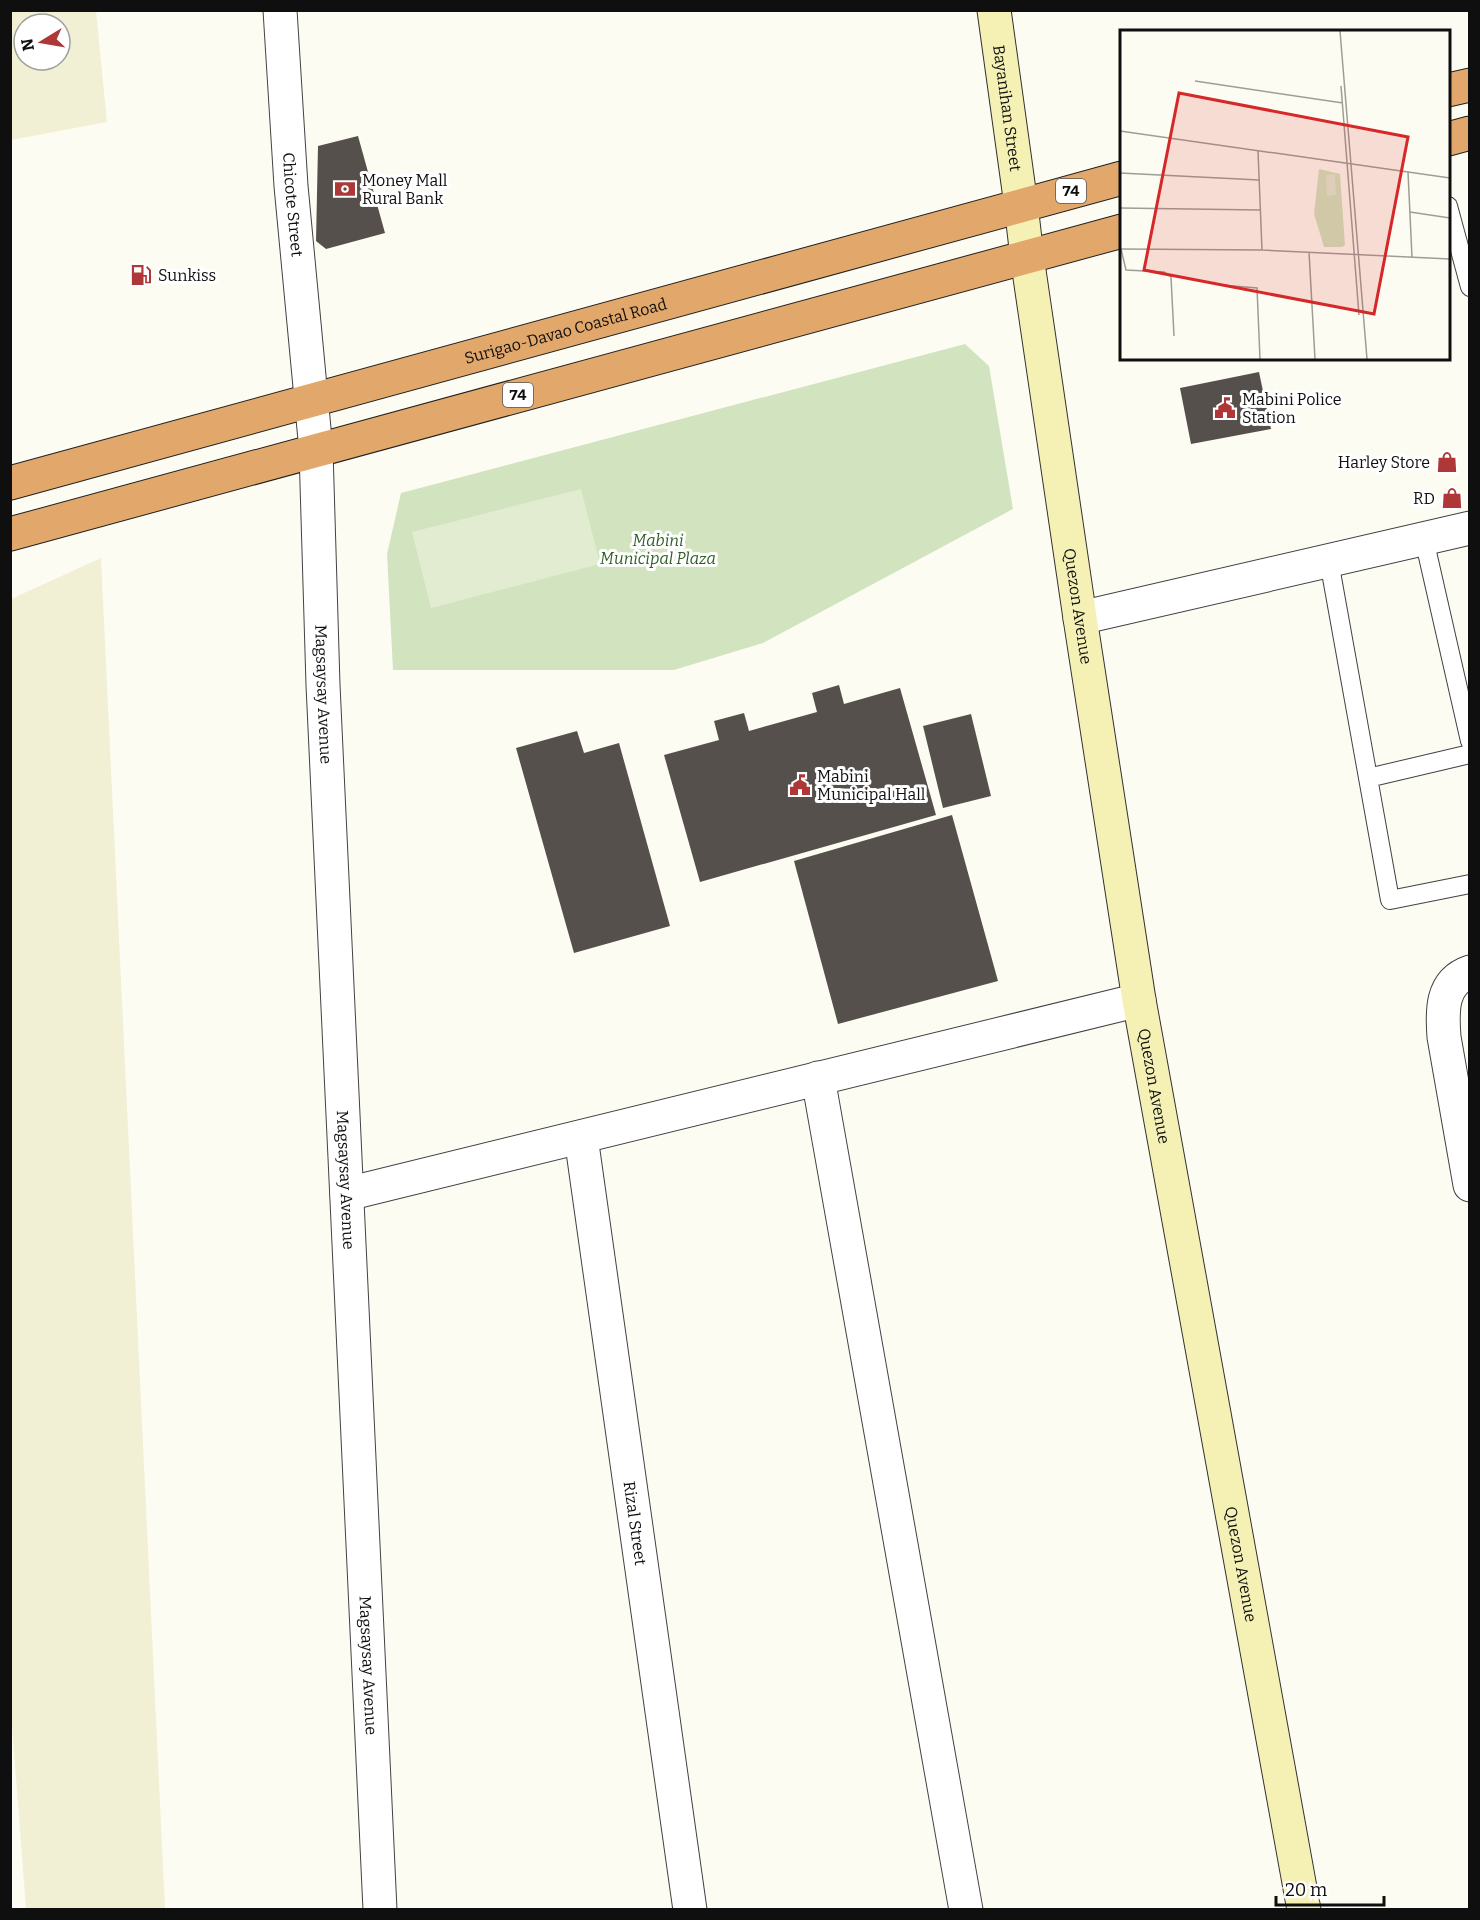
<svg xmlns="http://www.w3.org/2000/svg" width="1480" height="1920" font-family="Bitter,serif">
<rect width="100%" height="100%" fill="#fdfcf2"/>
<path fill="#f1f0d4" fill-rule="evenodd" d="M 11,10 L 96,11 L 107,122 L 11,140 ZM 24,24 L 60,24 L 60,60 L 24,60 Z
M 101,558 L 165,1909 L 26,1909 L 10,1699 L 11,599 Z"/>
<path fill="#d1e4bf" d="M 965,344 L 989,366 L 1013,509 L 763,643 L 674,670 L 393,670 L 387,554 L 401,493 Z"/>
<path fill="#e1ecd0" d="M 581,489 L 600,564 L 431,608 L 412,532 Z"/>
<path fill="#56504c" d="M 358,136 L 385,233 L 326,249 L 316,241 L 318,146 Z
M 1259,372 L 1271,429 L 1191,444 L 1180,388 Z
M 839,685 L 844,704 L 900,688 L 936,815 L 700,882 L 664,755 L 719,740 L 714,721 L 744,713 L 749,731 L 817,712 L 812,693 Z
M 971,714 L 991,796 L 943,808 L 923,726 Z
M 577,731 L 584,753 L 619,743 L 670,926 L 574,953 L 516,748 Z
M 952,815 L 998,981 L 838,1024 L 794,861 Z"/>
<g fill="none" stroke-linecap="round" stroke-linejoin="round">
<defs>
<path id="lane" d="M 1448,206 L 1470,287
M 1424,539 L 1470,741
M 1329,561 L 1390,900 L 1470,884
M 1368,778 L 1470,754"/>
<g id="street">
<path id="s1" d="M 280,10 L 291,186 L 316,450 L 323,685 L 380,1910"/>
<path d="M 1080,618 L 1470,528"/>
<path d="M 1470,972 C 1441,982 1442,1011 1444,1037 L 1470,1185"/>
<path d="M 818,1078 L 966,1910"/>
<path id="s2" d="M 581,1137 L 690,1910"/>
<path d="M 347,1194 L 1139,1000"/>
</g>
<g id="secondary">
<path id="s3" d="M 994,10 L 1021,205 L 1027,257 L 1080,618 L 1139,1000 L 1304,1910"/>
</g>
<g id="highway">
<path d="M 1448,90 L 1470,85"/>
<path d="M 1448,139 L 1470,133"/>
<path id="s4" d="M 10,483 L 1122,178"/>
<path d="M 10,534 L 1122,231"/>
</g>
</defs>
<use href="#lane" stroke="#424242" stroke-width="20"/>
<use href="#street" stroke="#424242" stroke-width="35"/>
<use href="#secondary" stroke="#313131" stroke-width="35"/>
<use href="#highway" stroke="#202020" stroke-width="35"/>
<use href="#lane" stroke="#fff" stroke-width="18"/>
<use href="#street" stroke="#fff" stroke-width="33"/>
<use href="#secondary" stroke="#f5f1b5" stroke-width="33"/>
<use href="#highway" stroke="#e2a76b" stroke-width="33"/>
</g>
<defs>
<symbol id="bank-bare" viewBox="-9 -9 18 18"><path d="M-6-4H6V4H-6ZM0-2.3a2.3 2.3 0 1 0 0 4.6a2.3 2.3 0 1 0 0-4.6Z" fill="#ae3838" stroke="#fff" stroke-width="2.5" paint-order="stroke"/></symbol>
<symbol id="fuel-bare" viewBox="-9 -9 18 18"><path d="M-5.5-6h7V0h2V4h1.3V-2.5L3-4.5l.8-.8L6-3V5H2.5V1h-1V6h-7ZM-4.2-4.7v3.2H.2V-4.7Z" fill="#ae3838" stroke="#fff" stroke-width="2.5" paint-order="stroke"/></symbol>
<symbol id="civic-bare" viewBox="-9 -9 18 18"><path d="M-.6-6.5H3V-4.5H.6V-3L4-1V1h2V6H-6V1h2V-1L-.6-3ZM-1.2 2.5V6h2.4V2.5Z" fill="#ae3838" stroke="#fff" stroke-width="2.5" paint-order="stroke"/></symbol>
<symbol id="shop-bare" viewBox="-9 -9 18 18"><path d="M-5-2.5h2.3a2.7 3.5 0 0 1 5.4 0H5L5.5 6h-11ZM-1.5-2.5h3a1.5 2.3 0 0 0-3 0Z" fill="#ae3838" stroke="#fff" stroke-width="2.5" paint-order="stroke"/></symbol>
</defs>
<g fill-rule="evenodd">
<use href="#bank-bare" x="330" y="174" width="30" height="30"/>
<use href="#fuel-bare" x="126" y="260" width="30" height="30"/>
<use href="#civic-bare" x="1210" y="393" width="30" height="30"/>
<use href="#shop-bare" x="1432" y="447" width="30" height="30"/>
<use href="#shop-bare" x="1437" y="483" width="30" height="30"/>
<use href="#civic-bare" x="785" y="770" width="30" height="30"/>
</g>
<g text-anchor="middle" stroke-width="6" stroke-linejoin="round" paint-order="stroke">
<g fill="#fff" stroke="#575757" stroke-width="1.5">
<rect x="1056" y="179" width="30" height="24" rx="4.5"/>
<rect x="503" y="383" width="30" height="24" rx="4.5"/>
</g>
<g font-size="15" font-weight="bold" fill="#0f0f0f">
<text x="1071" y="196">74</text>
<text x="518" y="400">74</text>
</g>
<g font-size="16" fill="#0f0f0f" stroke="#fff">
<text dy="6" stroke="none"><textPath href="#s3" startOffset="99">Bayanihan Street</textPath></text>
<text dy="6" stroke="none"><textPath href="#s1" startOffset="195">Chicote Street</textPath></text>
<text dy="6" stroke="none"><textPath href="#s4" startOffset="576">Surigao-Davao Coastal Road</textPath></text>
<text dy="6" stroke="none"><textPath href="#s3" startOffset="602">Quezon Avenue</textPath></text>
<text dy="6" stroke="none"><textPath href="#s1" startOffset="686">Magsaysay Avenue</textPath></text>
<text dy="6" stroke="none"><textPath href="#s3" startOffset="1088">Quezon Avenue</textPath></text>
<text dy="6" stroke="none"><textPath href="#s1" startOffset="1172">Magsaysay Avenue</textPath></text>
<text dy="6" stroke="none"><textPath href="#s2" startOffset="390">Rizal Street</textPath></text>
<text dy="6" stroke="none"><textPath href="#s3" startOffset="1574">Quezon Avenue</textPath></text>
<text dy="6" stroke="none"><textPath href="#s1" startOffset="1658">Magsaysay Avenue</textPath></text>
</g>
<g font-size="16" fill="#0f0f0f" stroke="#fff" text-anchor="start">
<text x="362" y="186">Money Mall<tspan x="362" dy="18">Rural Bank</tspan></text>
<text x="158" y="281">Sunkiss</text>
<text x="1242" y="405">Mabini Police<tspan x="1242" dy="18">Station</tspan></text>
<text x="1430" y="468" text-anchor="end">Harley Store</text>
<text x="1435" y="504" text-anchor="end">RD</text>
<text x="817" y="782">Mabini<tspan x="817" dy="18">Municipal Hall</tspan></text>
</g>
<g font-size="16" font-style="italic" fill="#305e27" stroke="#fff">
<text x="658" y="546">Mabini<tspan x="658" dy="18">Municipal Plaza</tspan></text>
</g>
</g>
<g transform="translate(1120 30)">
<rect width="330" height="330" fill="#fdfcf2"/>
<path d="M 199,139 L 220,144 L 225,215 L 222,217 L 204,217 L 194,184 Z" fill="#d1e4bf"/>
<path d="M 215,144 L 216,165 L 207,166 L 206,145 Z" fill="#e1ecd0"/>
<path fill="none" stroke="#9e9d97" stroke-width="1.5" d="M 220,1 L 247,329M 75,51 L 223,73M 221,56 L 239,285M 0,101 L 330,148M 138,121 L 142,220M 288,142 L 292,227M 0,143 L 139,150M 0,178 L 140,180M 290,182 L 330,188M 0,219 L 142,220 L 330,229M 1,219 L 6,240 L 44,242 L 51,247 L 54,306M 189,222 L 195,329M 101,255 L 137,258 L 140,329"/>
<path fill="#d62828" fill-opacity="0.15" stroke="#d62828" stroke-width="3" d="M 59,63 L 288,107 L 254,284 L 24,240 Z"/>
<rect width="330" height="330" fill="none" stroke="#0f0f0f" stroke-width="3"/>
</g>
<rect width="1480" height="1920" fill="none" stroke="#0f0f0f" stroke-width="24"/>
<g transform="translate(42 42) rotate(259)"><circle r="28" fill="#ffffff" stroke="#9f9f9f" stroke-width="1.5"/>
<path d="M0-4.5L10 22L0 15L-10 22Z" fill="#ae3838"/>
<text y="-9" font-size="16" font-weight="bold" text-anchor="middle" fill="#0f0f0f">N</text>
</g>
<path d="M1276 1896v9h108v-9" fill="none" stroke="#0f0f0f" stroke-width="3"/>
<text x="1285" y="1896" font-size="18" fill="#0f0f0f" stroke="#ffffff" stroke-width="4.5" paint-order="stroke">20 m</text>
</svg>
